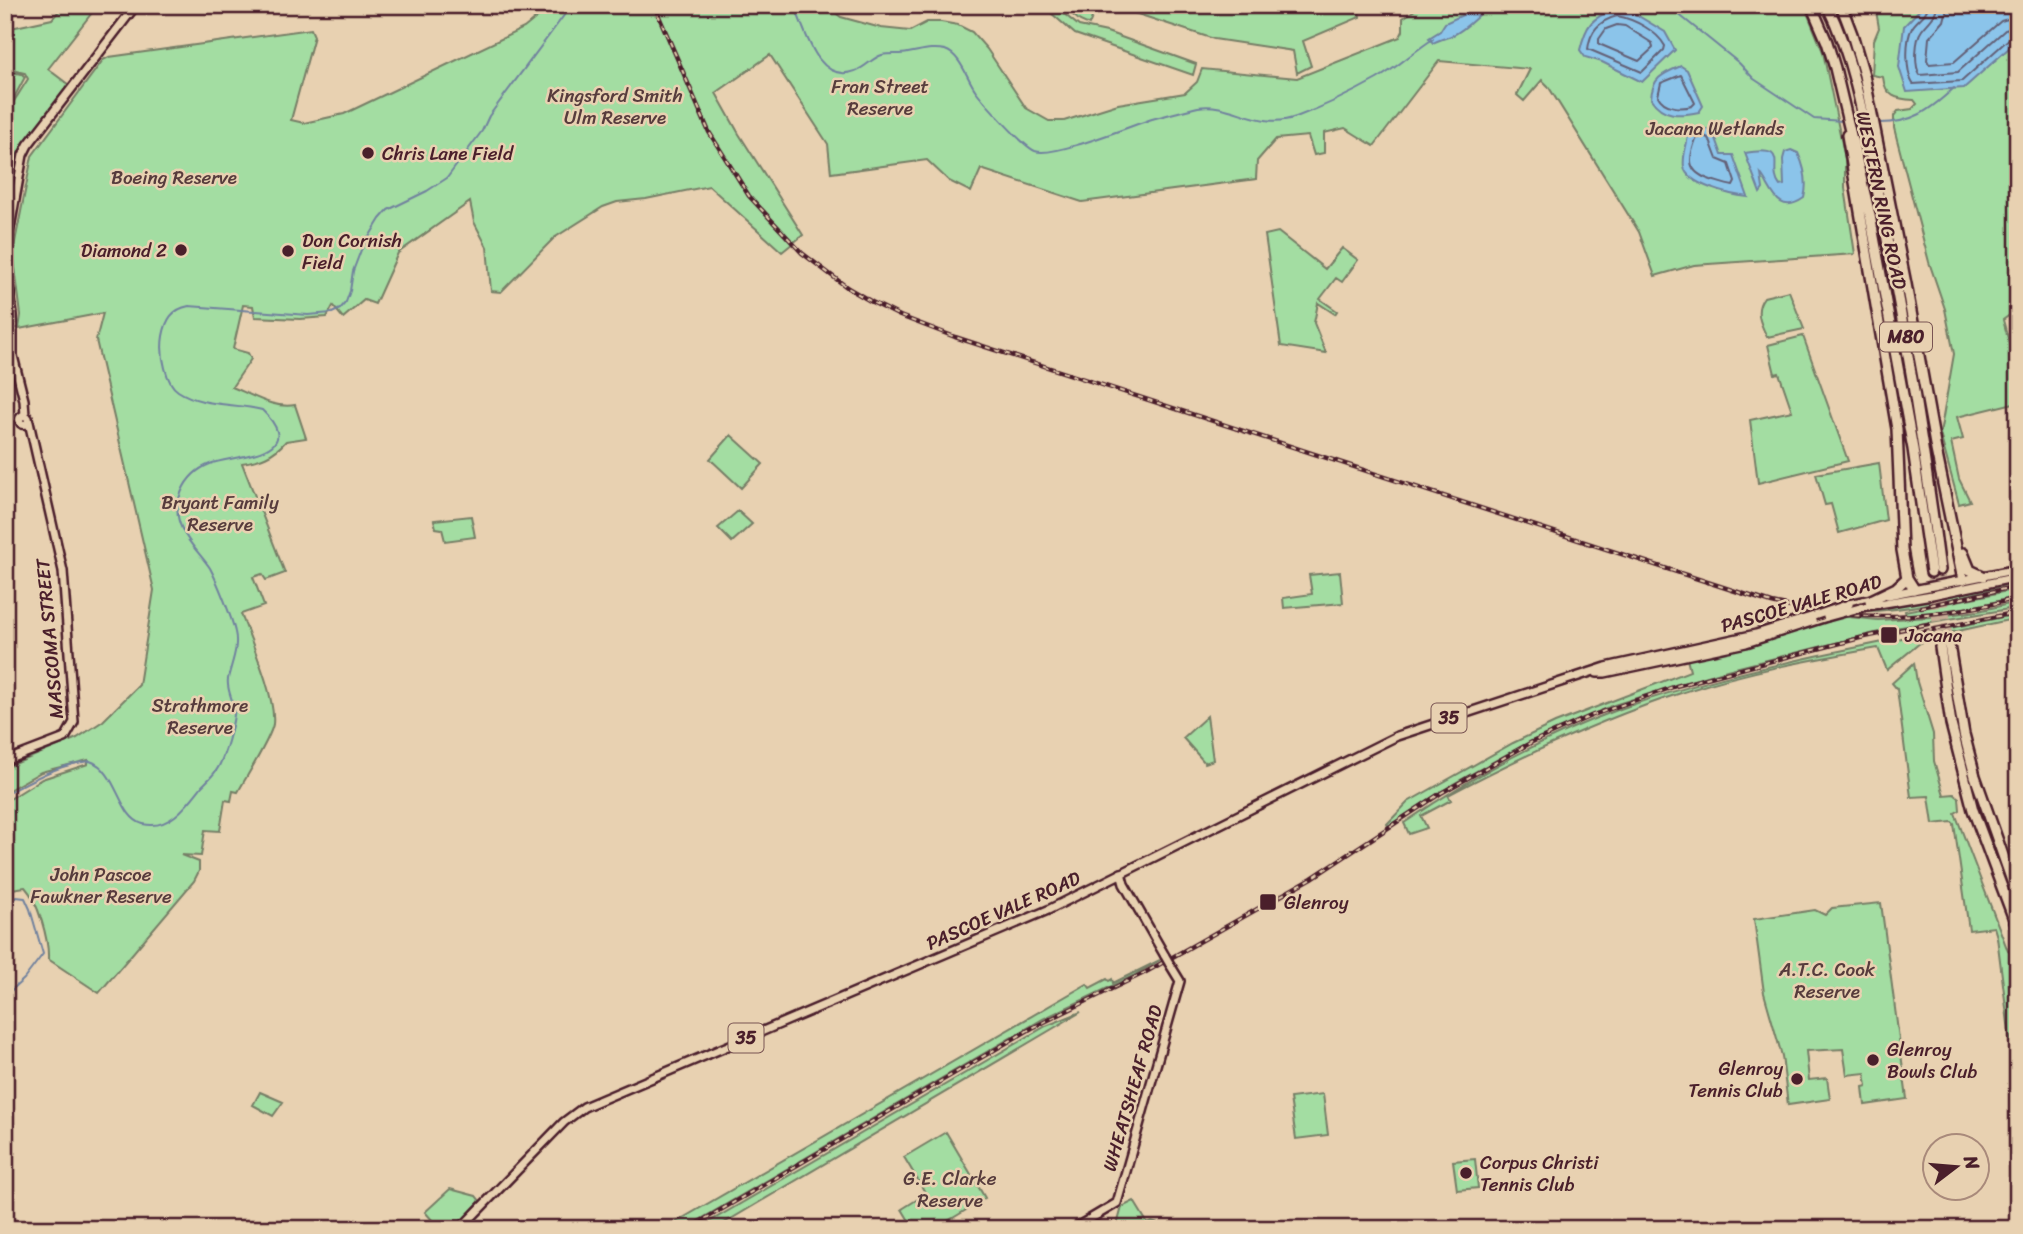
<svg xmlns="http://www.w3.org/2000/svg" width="2023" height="1234" font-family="Sriracha,sans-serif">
<rect width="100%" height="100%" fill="#e8d1b1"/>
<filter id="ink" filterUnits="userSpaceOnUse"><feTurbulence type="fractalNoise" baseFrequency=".0143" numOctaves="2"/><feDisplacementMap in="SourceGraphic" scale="14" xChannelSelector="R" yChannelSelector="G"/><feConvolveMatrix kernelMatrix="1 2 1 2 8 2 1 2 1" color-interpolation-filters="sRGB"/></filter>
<g filter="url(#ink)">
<path fill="#a3dda2" stroke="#767e66" stroke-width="2" d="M 64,5 L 98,5 L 48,69 L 69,85 L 19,151 L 5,228 L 5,76 L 9,72 L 22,74 L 25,77 L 9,107 L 11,117 L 11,106 L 28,79 L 25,73 L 12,70 L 5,62 L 5,26 L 11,28 L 52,19 Z
M 552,5 L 825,5 L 841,17 L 881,28 L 910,31 L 927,22 L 941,22 L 958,25 L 972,32 L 987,49 L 1026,108 L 1049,121 L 1064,121 L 1118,104 L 1185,93 L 1197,82 L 1202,69 L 1297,78 L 1400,37 L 1403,31 L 1403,18 L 1422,5 L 1804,5 L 1823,52 L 1845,158 L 1845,188 L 1855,254 L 1694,265 L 1655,276 L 1639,232 L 1548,86 L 1542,80 L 1524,101 L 1517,95 L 1530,69 L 1439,61 L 1374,146 L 1345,128 L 1324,133 L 1324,153 L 1314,155 L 1308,136 L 1276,139 L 1257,161 L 1256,179 L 1082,202 L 981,169 L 971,192 L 949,181 L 927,160 L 831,173 L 828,144 L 770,55 L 716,93 L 739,134 L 803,235 L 782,252 L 709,186 L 646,199 L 617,202 L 603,207 L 554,238 L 501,292 L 491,291 L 487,247 L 474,222 L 470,202 L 398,253 L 375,304 L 364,300 L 343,318 L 333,306 L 327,317 L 300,319 L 255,317 L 253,306 L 243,305 L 233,349 L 248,353 L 251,359 L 232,387 C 253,395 273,409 295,405 L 306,438 L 286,441 C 273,456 261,460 242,463 L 285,573 L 266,580 L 262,574 L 253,577 L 264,606 L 241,614 C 251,641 276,697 273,724 C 271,738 246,777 238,792 L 233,791 L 231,801 L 225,800 L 220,831 L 205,830 L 201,856 L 181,855 L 199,862 L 199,871 L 194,881 L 99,993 L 48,959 C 49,940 38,901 25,887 L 12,889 L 5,898 L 5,802 L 42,779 L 88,764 L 88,760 L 41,772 L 5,792 L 5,768 L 77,738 L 103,721 L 139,685 L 154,590 L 96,340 L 103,313 L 19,329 L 21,315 L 13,252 L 32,156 L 103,60 L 109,57 L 311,29 L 314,36 L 291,120 L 304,123 L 344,114 L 524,28 Z
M 1042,5 L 1053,5 L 1079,26 L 1107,32 L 1196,64 L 1193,75 L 1075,34 Z
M 1061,5 L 1097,5 L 1089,25 L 1080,21 Z
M 1110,5 L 1358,5 L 1360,17 L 1303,41 L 1311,66 L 1297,73 L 1293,51 L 1214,39 Z
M 1875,5 L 2018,5 L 2018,309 L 2003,320 L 2012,353 L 2018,358 L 2018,402 L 1957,417 L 1963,439 L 1951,442 L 1959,479 L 1970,501 L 1959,504 L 1940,434 L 1954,354 L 1945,309 L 1929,262 L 1894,128 L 1894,116 L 1898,111 L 1912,109 L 1917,104 L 1914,100 C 1897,99 1885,97 1883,77 L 1872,75 L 1874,40 L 1879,28 Z
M 1278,232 L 1325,269 L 1342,248 L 1358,260 L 1342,282 L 1336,278 L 1320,299 L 1337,311 L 1335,314 L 1318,303 L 1314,323 L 1326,353 L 1281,346 L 1265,235 Z
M 1789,291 L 1804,329 L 1767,337 C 1760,323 1754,310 1764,297 Z
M 1803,336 L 1848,461 L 1758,483 L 1750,420 L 1792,411 L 1779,373 L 1775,374 L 1768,345 Z
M 731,435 L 763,464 L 741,488 L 710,459 Z
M 1879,463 L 1886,520 L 1839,533 L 1831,504 L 1825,505 L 1816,474 Z
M 738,511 L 752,524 L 732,542 L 718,528 Z
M 471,516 L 475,537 L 445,541 L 442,529 L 436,528 L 434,520 Z
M 1340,572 L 1343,603 L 1284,608 L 1283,598 L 1312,594 L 1309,575 Z
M 2018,579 L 2018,582 C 1966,595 1913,612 1859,611 Z
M 2018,589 L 2018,596 C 1981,606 1944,613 1906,615 L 1905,611 Z
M 2018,602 L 2018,607 L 2015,608 L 1895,628 L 1727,670 L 1614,705 L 1522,746 L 1455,783 L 1388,826 L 1387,824 L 1408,802 L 1513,743 L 1555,723 L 1690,671 L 1687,659 L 1764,641 L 1839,616 L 1878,620 L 1931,617 L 1978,611 Z
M 2018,614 L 2018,618 L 1926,638 L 1887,670 L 1878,648 C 1815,659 1748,671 1687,691 C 1603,718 1526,754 1448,795 L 1451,800 L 1421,816 L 1427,828 L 1409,834 L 1404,823 C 1471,777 1543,737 1620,709 C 1687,685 1756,669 1825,654 C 1889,641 1954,627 2018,614 Z
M 1914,663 L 1917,682 L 1933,734 L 1934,761 L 1944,795 L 1954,794 L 1959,798 L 1960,810 L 1955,813 L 2008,951 L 2016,955 L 2018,964 L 2013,969 L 2018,981 L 2018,1055 L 2012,1055 L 1997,937 L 1994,927 L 1969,930 L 1954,824 L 1952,822 L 1933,824 L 1929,796 L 1911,797 L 1897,689 L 1892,683 Z
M 1207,716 L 1213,760 L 1205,763 L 1183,738 Z
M 1881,903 L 1907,1099 L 1865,1105 L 1863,1087 L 1867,1086 L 1865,1073 L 1847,1075 L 1843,1049 L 1806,1051 L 1809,1080 L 1827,1078 L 1830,1099 L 1788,1105 L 1782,1056 L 1764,993 L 1754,919 L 1815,910 L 1825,915 L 1832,908 Z
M 1160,960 L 1133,976 L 1043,1019 L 684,1229 L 664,1229 L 1087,984 L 1090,988 L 1107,979 L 1109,981 L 1112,979 L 1113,983 Z
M 1081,1012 L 714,1229 L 697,1229 L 1046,1026 Z
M 260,1092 L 283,1102 L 273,1116 L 253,1105 Z
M 1323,1094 L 1328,1135 L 1296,1139 L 1290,1098 Z
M 946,1132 L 985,1198 C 960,1213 943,1229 914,1229 L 902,1209 L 926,1194 L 904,1157 Z
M 1475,1159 L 1478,1188 L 1457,1190 L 1453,1161 Z
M 450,1189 L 476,1196 L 480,1201 L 454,1229 L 440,1229 L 425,1212 Z
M 1134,1201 L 1148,1224 L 1152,1222 L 1176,1229 L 1116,1229 L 1122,1207 Z"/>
<path fill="#8bc4ea" stroke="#71829e" stroke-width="2" d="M 1924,5 L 2018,5 L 2018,40 L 1964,88 L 1907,92 L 1899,67 L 1904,26 Z
M 1482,6 L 1485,10 C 1475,18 1465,30 1453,35 C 1447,38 1440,39 1433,43 L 1429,38 L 1440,31 L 1445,23 Z
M 1615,9 L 1630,11 L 1665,32 L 1675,50 L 1642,82 L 1602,62 L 1585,57 L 1580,50 C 1586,25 1591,18 1615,9 Z
M 1681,66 L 1687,70 L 1703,106 L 1699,112 C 1680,116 1663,117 1651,99 C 1652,78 1662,74 1681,66 Z
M 1703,129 L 1713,130 L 1722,155 L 1733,155 L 1748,197 C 1731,195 1687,185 1684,167 C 1682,155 1688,144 1688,133 Z
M 1791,150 L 1798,153 C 1804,166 1808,183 1804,198 C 1777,217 1772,188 1761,174 L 1763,189 L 1760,193 L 1745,153 C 1793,144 1766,169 1780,186 L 1784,185 L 1783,159 L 1785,152 Z"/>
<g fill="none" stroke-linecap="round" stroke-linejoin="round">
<path stroke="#646177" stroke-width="2" d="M 1928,5 C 1927,16 1917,19 1912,28 C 1905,41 1906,73 1913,84 L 1962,81 L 2011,37 L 2018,35
M 1937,5 C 1936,17 1929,21 1922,30 C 1915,39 1914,66 1920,75 L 1958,72 L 2005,30 L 2018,27
M 1948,5 L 1944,21 L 1929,38 L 1927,60 L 1929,64 L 1954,62 L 2001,21 L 2018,16
M 1617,16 C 1634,19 1657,31 1665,46 L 1664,50 L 1642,72 L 1588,49 C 1590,31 1599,21 1617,16 Z
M 1617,25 L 1625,26 L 1652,43 L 1653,48 L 1639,61 L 1599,44 L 1599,39 L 1606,29 Z
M 1681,75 L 1695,103 L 1692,106 C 1681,109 1664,108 1658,96 L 1661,83 Z
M 1703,136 L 1709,138 L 1717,159 L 1729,164 L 1735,182 L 1733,186 C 1726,185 1718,182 1711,180 C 1687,172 1688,160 1696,139 Z"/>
<path stroke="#71829e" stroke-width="2" d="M 794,5 C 805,29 817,85 855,71 C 865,68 872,58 882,55 C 890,53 900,55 908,53 C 921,51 932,47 945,50 C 961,55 967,79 976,91 C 985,103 1023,146 1035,151 C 1053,158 1130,126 1152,119 C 1167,115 1182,111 1198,107 C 1231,101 1259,131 1296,117 C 1323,107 1352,93 1377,79 C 1397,68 1414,51 1433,39
M 1667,5 L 1739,63 L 1754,79 L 1814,119 L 1843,121
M 1876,123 C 1912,124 1929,111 1954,88
M 5,794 C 32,780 59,764 90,761 C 118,770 118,817 143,824 C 169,831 188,804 202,786 C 208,780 215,774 219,766 C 225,754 232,729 234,715 C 236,703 226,692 228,679 C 231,664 239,648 235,632 C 232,618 217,581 210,568 C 201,555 189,544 182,529 C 170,505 184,474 210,464 C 233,455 310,456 262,410 C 236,403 202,407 178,391 C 170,386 167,376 165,368 C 162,357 161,348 163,336 C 166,320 172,309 189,306 L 308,315 L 332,313 L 340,309 L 346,302 L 350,291 L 353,271 L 361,250 L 380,219 L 388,210 L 427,191 L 447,178 L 482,131 L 489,116 L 565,14 L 569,13 L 571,5
M 5,907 L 16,897 L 25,898 L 30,909 L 43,954 L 24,979 L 5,996"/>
<path stroke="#c8ad96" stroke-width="9" stroke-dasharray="9 4.5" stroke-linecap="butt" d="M 1940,570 L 1949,645
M 1931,572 L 1940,647"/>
<defs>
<path id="secondary" d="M19.5 420a4.5 4.5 0 1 1 9 0a4.5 4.5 0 1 1-9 0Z
M 25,416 L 24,400 L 13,356 L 13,315 L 5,256 L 23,155 L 28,145 L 136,5
M 5,761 L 65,738 L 74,722 L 63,571 L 29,422
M 1121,873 L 1124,884 L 1165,956
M 1073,1229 L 1117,1203 L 1180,981 L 1169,963"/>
<path id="primary" d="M 1888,595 L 2018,569
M 1849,604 L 1876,598
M 1867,606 L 1932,595 L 2018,577
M 1597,673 L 1605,673 L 1746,643 L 1827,617
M 460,1229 L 564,1122 L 584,1107 L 1048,910 L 1397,736 L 1606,667 L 1756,634 L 1814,616"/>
<path id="motorway" d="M 1811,5 L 1827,42 L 1835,68 L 1870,215 L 1913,449 L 1931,572
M 1827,5 C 1857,66 1866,133 1879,199 C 1904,322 1924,446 1940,570
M 1841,5 L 1852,34 L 1864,75 L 1906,284 L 1936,450 L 1963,580
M 1847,135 L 1897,429 L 1902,550 L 1907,578 L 1914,589
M 1963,553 L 1970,570 L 1983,576
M 1873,599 L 1896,588 L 1907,578
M 1949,645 L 1964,734 L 1975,776 L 2018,898
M 1940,647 L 1951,724 L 1973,810 L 2018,930"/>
</defs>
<use href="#secondary" stroke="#4a1f2b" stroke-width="12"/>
<use href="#primary" stroke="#4a1f2b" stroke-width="12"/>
<use href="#motorway" stroke="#4a1f2b" stroke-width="14"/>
<use href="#secondary" stroke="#e8d1b1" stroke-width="7"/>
<use href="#primary" stroke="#e8d1b1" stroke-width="7"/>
<use href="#motorway" stroke="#e8d1b1" stroke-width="9"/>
<defs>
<path id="rail" d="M 654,5 L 709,132 L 749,196 L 802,253 L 848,288 L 872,302 L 900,316 L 955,337 L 1772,603 C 1855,623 1935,619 2018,598
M 1921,607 L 2018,586
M 1917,633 L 2018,612
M 688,1229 L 1032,1028 L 1146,972 L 1312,878 L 1441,793 L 1532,742 L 1593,715 L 1676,686 L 1860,638 L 1928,624"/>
</defs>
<use href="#rail" stroke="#4a1f2b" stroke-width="4.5"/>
<use href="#rail" stroke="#e8d1b1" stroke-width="2" stroke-dasharray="5" stroke-linecap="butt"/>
<defs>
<path id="secondary-bridge" d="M 1165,956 L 1169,963"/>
<path id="primary-bridge" d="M 1814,616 L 1849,604
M 1827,617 L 1867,606"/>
</defs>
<use href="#secondary-bridge" stroke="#4a1f2b" stroke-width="12" stroke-linecap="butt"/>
<use href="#primary-bridge" stroke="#4a1f2b" stroke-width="12" stroke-linecap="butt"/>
<use href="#secondary-bridge" stroke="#e8d1b1" stroke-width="7"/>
<use href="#primary-bridge" stroke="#e8d1b1" stroke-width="7"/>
</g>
</g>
<g fill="#4a1f2b" stroke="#e8d1b1" stroke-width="2.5">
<circle cx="368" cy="153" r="7"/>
<circle cx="181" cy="250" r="7"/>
<circle cx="288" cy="251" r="7"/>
<rect x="1880" y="626" width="18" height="18" rx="3.5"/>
<rect x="1259" y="893" width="18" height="18" rx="3.5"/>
<circle cx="1873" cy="1060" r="7"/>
<circle cx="1797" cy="1079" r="7"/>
<circle cx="1466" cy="1173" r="7"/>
</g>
<g text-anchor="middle" stroke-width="5" stroke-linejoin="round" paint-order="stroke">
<g fill="#e8d1b1" stroke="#795453" stroke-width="2">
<rect x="1880" y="322.5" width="52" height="29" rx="5"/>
<rect x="1431.5" y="703.5" width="35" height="29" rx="5"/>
<rect x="728.5" y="1023.5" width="35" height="29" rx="5"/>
</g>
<g font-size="18" font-weight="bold" fill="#4a1f2b">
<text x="1906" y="343">M80</text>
<text x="1449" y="724">35</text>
<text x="746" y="1044">35</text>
</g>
<g font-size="19" fill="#573c3d" stroke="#e8d1b1">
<text x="880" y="93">Fran Street<tspan x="880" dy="22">Reserve</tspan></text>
<text x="615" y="102">Kingsford Smith<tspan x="615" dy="22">Ulm Reserve</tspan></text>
<text x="1715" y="135">Jacana Wetlands</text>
<text x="174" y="184">Boeing Reserve</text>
<text x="220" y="509">Bryant Family<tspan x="220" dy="22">Reserve</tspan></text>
<text x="200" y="712">Strathmore<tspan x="200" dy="22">Reserve</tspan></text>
<text x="101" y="881">John Pascoe<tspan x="101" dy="22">Fawkner Reserve</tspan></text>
<text x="1827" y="976">A.T.C. Cook<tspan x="1827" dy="22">Reserve</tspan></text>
<text x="950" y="1185">G.E. Clarke<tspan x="950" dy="22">Reserve</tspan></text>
</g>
<g font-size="19" fill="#4a1f2b" stroke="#e8d1b1" text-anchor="start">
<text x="382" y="160">Chris Lane Field</text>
<text x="302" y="247">Don Cornish<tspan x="302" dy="22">Field</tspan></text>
<text x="167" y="257" text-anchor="end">Diamond 2</text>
<text x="1905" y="642">Jacana</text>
<text x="1284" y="909">Glenroy</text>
<text x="1887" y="1056">Glenroy<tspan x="1887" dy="22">Bowls Club</tspan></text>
<text x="1783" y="1075" text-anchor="end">Glenroy<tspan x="1783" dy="22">Tennis Club</tspan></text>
<text x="1480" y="1169">Corpus Christi<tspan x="1480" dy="22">Tennis Club</tspan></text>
</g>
<g font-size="19" fill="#4a1f2b" stroke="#e8d1b1">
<text transform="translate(1882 200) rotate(78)" y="7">WESTERN RING ROAD</text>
<text transform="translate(1801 603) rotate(-16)" y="7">PASCOE VALE ROAD</text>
<text transform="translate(49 639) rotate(-95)" y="7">MASCOMA STREET</text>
<text transform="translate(1003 910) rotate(-24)" y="7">PASCOE VALE ROAD</text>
<text transform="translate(1132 1088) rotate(-74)" y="7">WHEATSHEAF ROAD</text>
</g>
</g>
<rect width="2023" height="1234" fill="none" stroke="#e8d1b1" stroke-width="28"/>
<rect x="14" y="14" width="1995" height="1206" fill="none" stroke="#4a1f2b" stroke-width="2.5" filter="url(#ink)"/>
<g transform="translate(1956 1167) rotate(74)"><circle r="33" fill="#e8d1b1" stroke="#a98a7b" stroke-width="2"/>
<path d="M0-5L12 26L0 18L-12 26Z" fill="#4a1f2b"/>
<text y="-10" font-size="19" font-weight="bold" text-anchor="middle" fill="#4a1f2b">N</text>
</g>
</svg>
